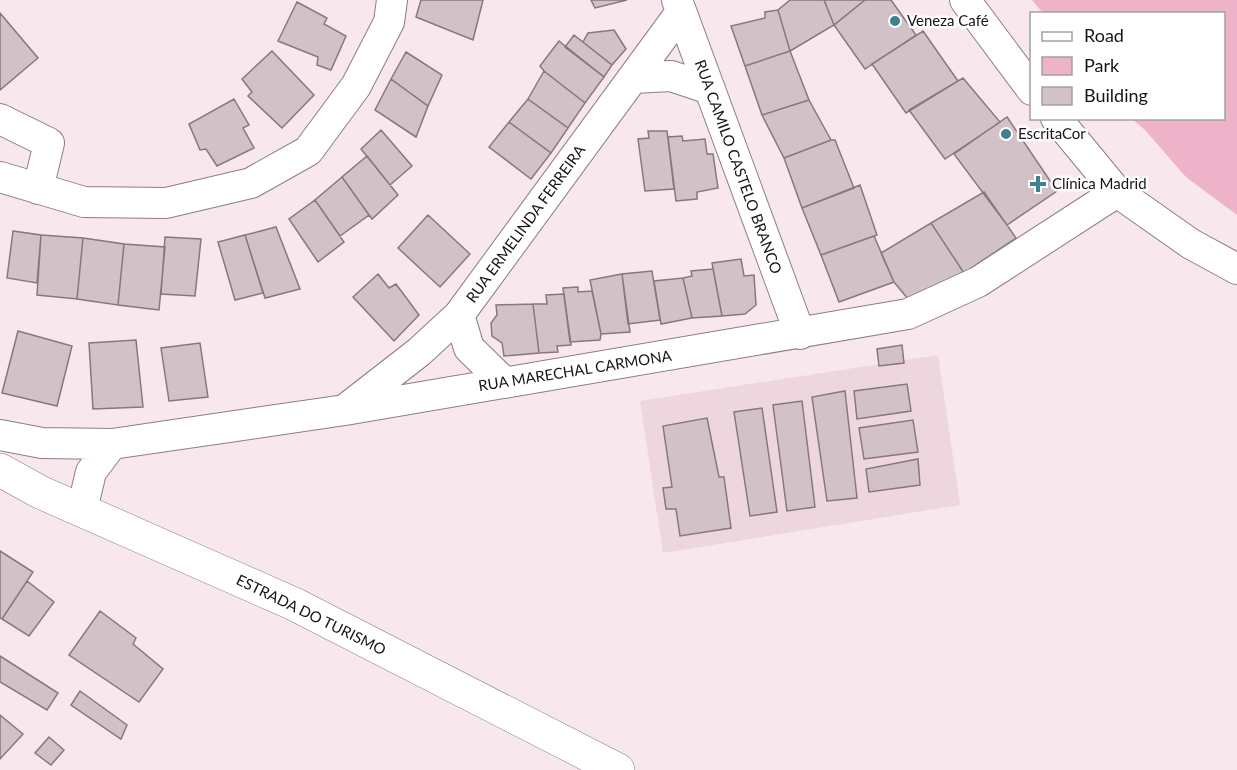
<svg xmlns="http://www.w3.org/2000/svg" width="1237" height="770" font-family="Lato,sans-serif">
<rect width="100%" height="100%" fill="#f8e7ed"/>
<path fill="#eed6de" d="M 938,355 L 960,505 L 663,553 L 640,401 Z"/>
<path fill="#efb3c9" d="M 1032,0 L 1237,0 L 1237,215 L 1186,177 L 1145,130 L 1132,119 L 1224,118 L 1224,14 L 1043,13 Z"/>
<path fill="#d2c2c7" stroke="#87787d" stroke-width="1.5" d="M 421,0 L 483,0 L 473,40 L 416,17 Z
M 591,0 L 627,0 L 595,8 Z
M 790,0 L 824,0 L 834,25 L 790,51 L 778,10 Z
M 824,0 L 865,0 L 834,25 Z
M 865,0 L 891,0 L 916,35 L 865,69 L 834,25 Z
M 297,2 L 327,18 L 324,24 L 346,36 L 331,70 L 317,65 L 318,57 L 278,41 Z
M 778,10 L 790,51 L 745,66 L 731,26 L 765,18 L 765,12 Z
M 0,13 L 38,58 L 0,90 Z
M 614,30 L 626,49 L 612,65 L 583,42 L 588,33 Z
M 923,31 L 958,81 L 906,113 L 872,64 Z
M 574,35 L 612,65 L 604,77 L 565,47 Z
M 559,41 L 604,77 L 585,103 L 544,71 L 540,66 Z
M 272,51 L 314,95 L 282,128 L 248,96 L 252,92 L 242,79 Z
M 790,51 L 809,100 L 762,115 L 745,66 Z
M 406,52 L 442,75 L 428,106 L 391,79 Z
M 544,71 L 585,103 L 568,128 L 528,99 Z
M 963,78 L 1000,122 L 945,159 L 909,110 Z
M 391,79 L 428,106 L 416,137 L 375,110 Z
M 234,99 L 249,125 L 243,128 L 254,148 L 217,166 L 206,149 L 200,150 L 189,124 Z
M 528,99 L 568,128 L 551,153 L 509,122 Z
M 809,100 L 831,140 L 784,158 L 762,115 Z
M 1007,117 L 1057,191 L 1007,225 L 954,154 Z
M 509,122 L 551,153 L 531,179 L 489,147 Z
M 381,130 L 412,166 L 390,185 L 361,149 Z
M 648,131 L 667,131 L 674,189 L 645,191 L 638,139 L 649,138 Z
M 682,136 L 683,141 L 705,139 L 707,154 L 713,154 L 718,188 L 697,192 L 697,199 L 676,201 L 668,137 Z
M 831,140 L 835,140 L 854,188 L 802,208 L 784,158 Z
M 367,156 L 398,195 L 372,219 L 342,177 Z
M 342,177 L 369,215 L 340,236 L 315,200 Z
M 860,185 L 877,235 L 821,255 L 802,208 Z
M 984,192 L 1016,238 L 964,273 L 931,223 Z
M 315,200 L 344,242 L 318,262 L 289,219 Z
M 428,215 L 470,254 L 440,287 L 398,248 Z
M 931,223 L 964,273 L 913,305 L 894,282 L 881,253 Z
M 276,227 L 300,289 L 265,298 L 245,235 Z
M 13,231 L 41,235 L 37,283 L 7,278 Z
M 41,235 L 83,238 L 77,299 L 37,295 Z
M 245,235 L 263,293 L 235,300 L 218,242 Z
M 874,236 L 894,282 L 839,302 L 821,255 Z
M 165,237 L 201,239 L 195,296 L 161,294 Z
M 83,238 L 124,244 L 118,305 L 77,299 Z
M 124,244 L 165,247 L 159,310 L 118,305 Z
M 741,259 L 744,276 L 754,275 L 756,305 L 745,314 L 722,316 L 712,263 Z
M 713,269 L 722,316 L 692,318 L 683,278 L 692,276 L 691,271 Z
M 652,271 L 660,320 L 628,324 L 622,274 Z
M 378,274 L 389,288 L 396,284 L 419,315 L 394,341 L 353,297 Z
M 622,274 L 630,332 L 601,334 L 590,280 Z
M 683,278 L 692,318 L 661,324 L 654,281 Z
M 578,287 L 578,292 L 592,291 L 601,334 L 600,340 L 570,342 L 563,288 Z
M 564,294 L 571,345 L 557,346 L 558,352 L 539,353 L 533,304 L 547,304 L 546,295 Z
M 533,304 L 539,353 L 504,356 L 502,343 L 492,336 L 491,323 L 497,315 L 496,305 Z
M 18,331 L 72,346 L 57,406 L 2,393 Z
M 136,340 L 143,407 L 93,409 L 89,343 Z
M 200,343 L 208,397 L 169,401 L 161,348 Z
M 902,345 L 904,363 L 879,366 L 877,349 Z
M 907,384 L 911,411 L 857,419 L 854,391 Z
M 845,391 L 857,498 L 827,501 L 812,397 Z
M 802,401 L 815,507 L 787,511 L 773,405 Z
M 762,408 L 777,512 L 750,516 L 734,412 Z
M 707,418 L 719,477 L 724,477 L 731,528 L 680,536 L 676,509 L 666,509 L 663,488 L 672,487 L 663,426 Z
M 913,420 L 918,452 L 864,459 L 859,428 Z
M 918,459 L 920,485 L 869,492 L 866,469 Z
M 0,551 L 33,572 L 2,619 L 0,618 Z
M 27,581 L 54,602 L 29,636 L 2,619 Z
M 100,611 L 136,638 L 133,644 L 163,669 L 139,702 L 69,655 Z
M 0,656 L 58,693 L 47,710 L 0,682 Z
M 80,691 L 127,725 L 121,739 L 71,705 Z
M 0,715 L 23,734 L 0,759 Z
M 49,737 L 64,750 L 51,765 L 35,753 Z"/>
<g fill="none" stroke-linecap="round" stroke-linejoin="round">
<defs>
<path id="minor" d="M 677,0 L 800,334
M 965,0 L 1032,90
M 633,78 L 671,76 L 710,89
M 1056,118 L 1117,192 L 1191,244 L 1237,269
M 0,119 L 49,143 L 38,189
M 0,177 L 84,202 L 166,203 L 251,183 L 308,151 L 356,86 L 389,22 L 392,0
M 459,315 L 469,348 L 505,383
M 347,408 L 419,352 L 459,315 L 681,12
M 0,435 L 42,443 L 112,444 L 345,410 L 908,314 L 978,282 L 1117,192
M 82,510 L 91,472 L 112,444"/>
<path id="major" d="M 0,470 L 40,492 L 294,604 L 618,770"/>
</defs>
<use href="#minor" stroke="#8d7e83" stroke-width="32"/>
<use href="#major" stroke="#8d7e83" stroke-width="34"/>
<use href="#minor" stroke="#fff" stroke-width="30"/>
<use href="#major" stroke="#fff" stroke-width="33"/>
</g>
<g fill="#3c818d" stroke="#fff" stroke-width="2">
<circle cx="895" cy="21" r="6"/>
<circle cx="1006" cy="134" r="6"/>
<path d="M1035 175h6v6h6v6h-6v6h-6v-6h-6v-6h6z"/>
</g>
<g text-anchor="middle" stroke-width="5" stroke-linejoin="round" paint-order="stroke">
<g font-size="15" fill="#191315" stroke="#fff" text-anchor="start">
<text x="907" y="26">Veneza Café</text>
<text x="1018" y="139">EscritaCor</text>
<text x="1052" y="189">Clínica Madrid</text>
</g>
<g font-size="15" fill="#191315" stroke="#fff">
<text transform="translate(738 167) rotate(70)" y="5">RUA CAMILO CASTELO BRANCO</text>
<text transform="translate(526 224) rotate(-54)" y="5">RUA ERMELINDA FERREIRA</text>
<text transform="translate(575 371) rotate(-9)" y="5">RUA MARECHAL CARMONA</text>
<text transform="translate(311 615) rotate(26)" y="5">ESTRADA DO TURISMO</text>
</g>
</g>
<rect x="1030" y="12" width="195" height="108" fill="#ffffff" stroke="#a3a1a1" stroke-width="1.5"/>
<rect x="1042" y="32" width="30" height="9" fill="#ffffff" stroke="#a3a1a1" stroke-width="1.5"/>
<text x="1084" y="42" font-size="18" fill="#191315">Road</text>
<rect x="1042" y="57" width="30" height="18" fill="#efb3c9" stroke="#a3a1a1" stroke-width="1.5"/>
<text x="1084" y="72" font-size="18" fill="#191315">Park</text>
<rect x="1042" y="87" width="30" height="18" fill="#d2c2c7" stroke="#a3a1a1" stroke-width="1.5"/>
<text x="1084" y="102" font-size="18" fill="#191315">Building</text>
</svg>
